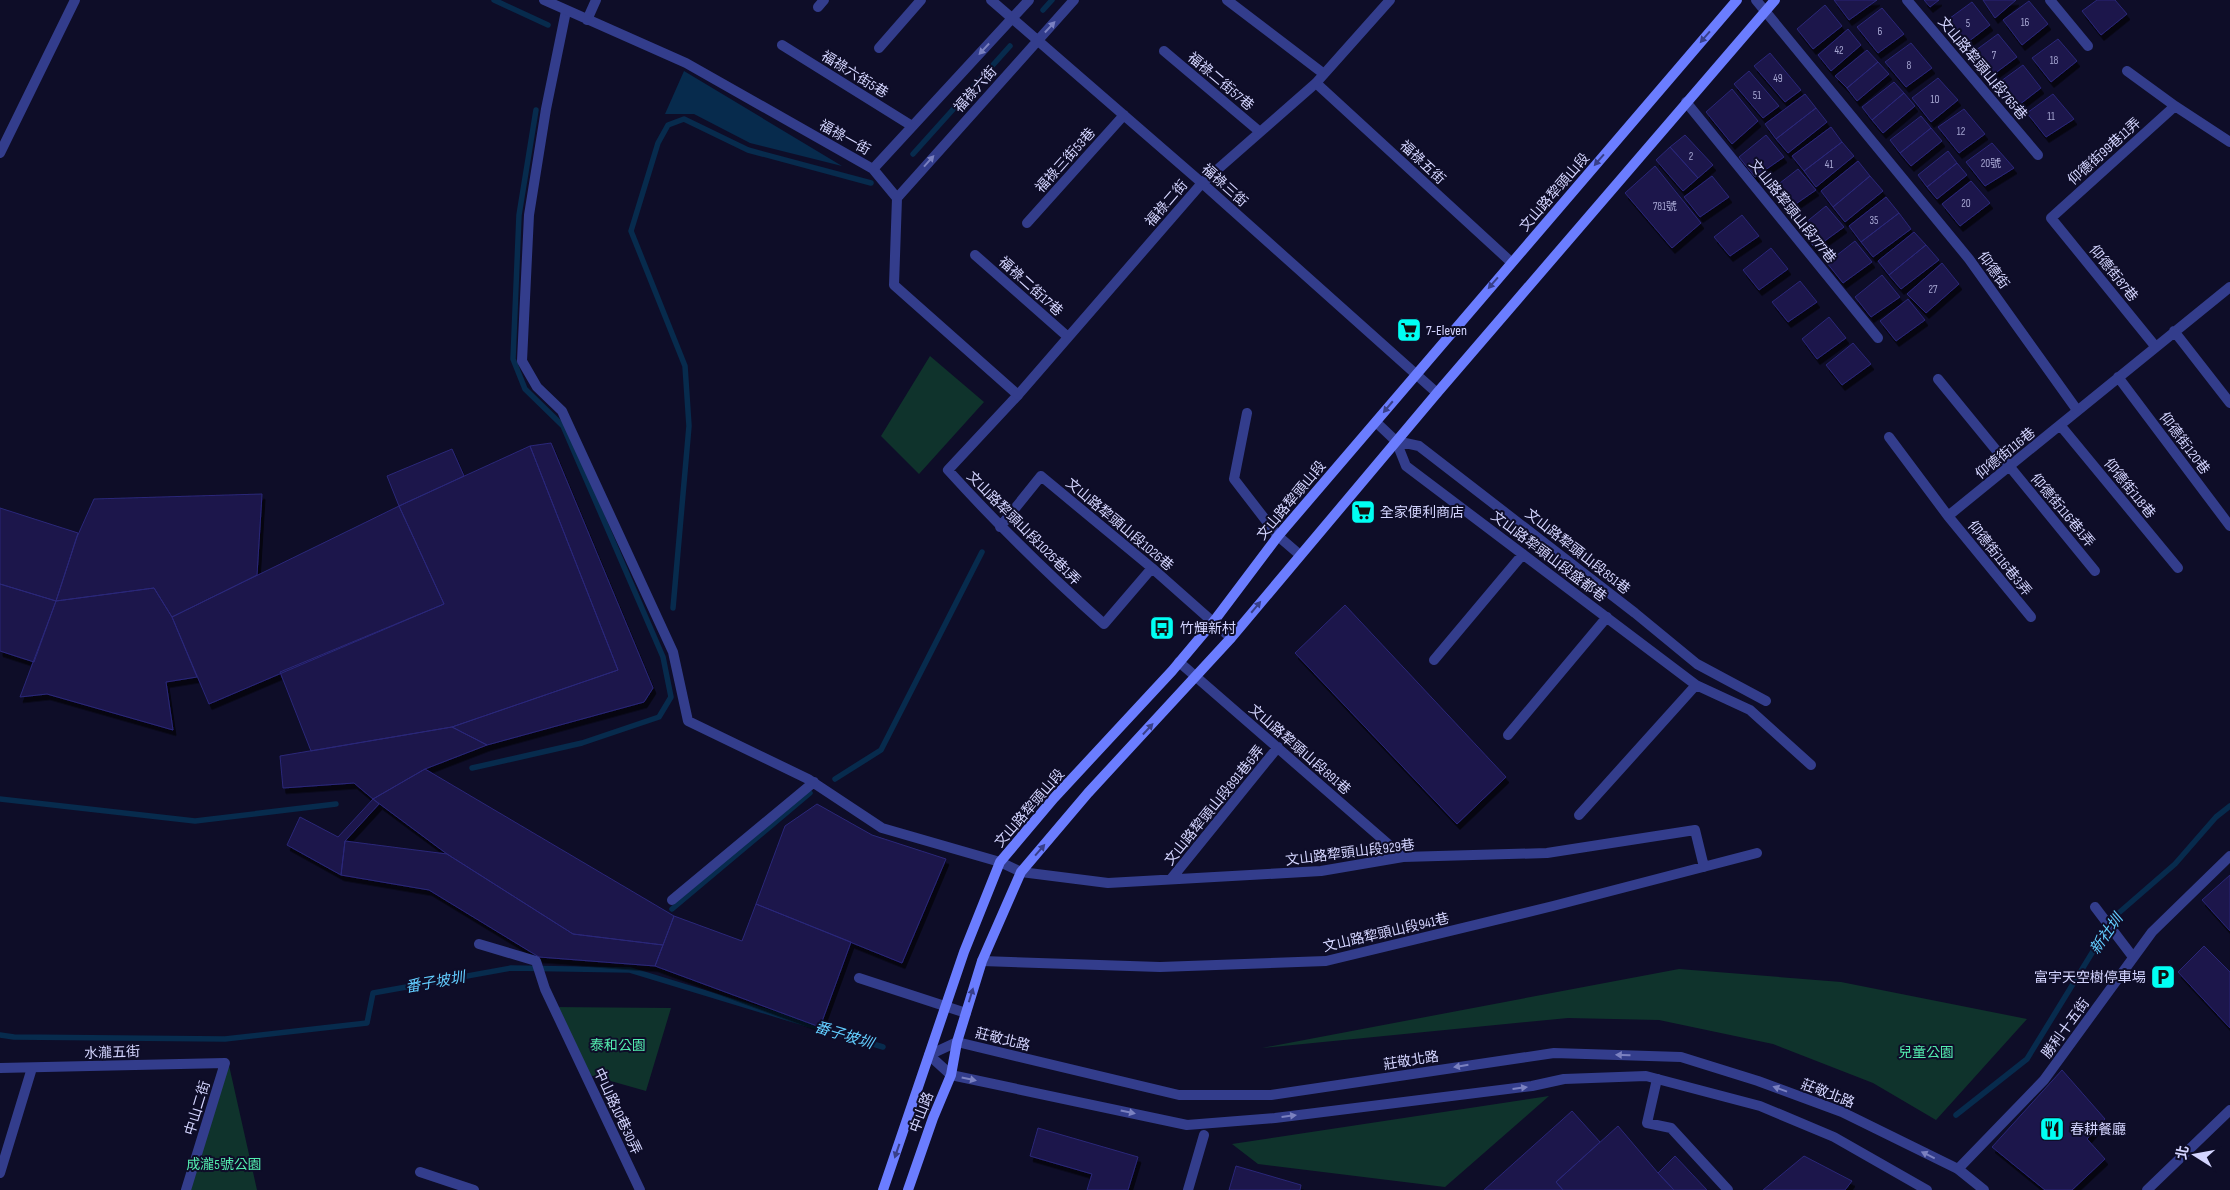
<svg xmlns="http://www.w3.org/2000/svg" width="2230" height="1190" font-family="'Sofia Sans Condensed','Noto Sans TC',sans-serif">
<defs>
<filter id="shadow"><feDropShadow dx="3" dy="5.5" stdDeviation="0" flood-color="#0009"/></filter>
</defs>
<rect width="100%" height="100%" fill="#0e0d28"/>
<path fill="#0f332c" d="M 930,356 L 984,402 L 919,474 L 881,436 Z
M 1679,969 L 1841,982 L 2027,1019 L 1936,1120 L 1873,1083 L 1773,1044 L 1659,1020 L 1568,1018 L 1262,1048 Z
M 551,1007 L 671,1008 L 646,1091 L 586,1074 Z
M 228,1061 L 257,1190 L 188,1190 Z
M 1549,1096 L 1445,1187 L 1258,1164 L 1232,1144 Z"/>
<path fill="#072b4d" d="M 684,71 L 842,166 L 750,143 L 694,114 L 665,114 Z"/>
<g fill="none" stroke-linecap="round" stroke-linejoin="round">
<path stroke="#072b4d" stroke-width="5.5" d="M 494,0 L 548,25
M 1043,10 L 1052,0
M 913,154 L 1010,46
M 673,608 L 689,426 L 685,366 L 631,231 L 658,143 L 668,125 L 684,119 L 748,150 L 871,183
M 472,768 L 582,743 L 659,717 L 671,697 L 663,657 L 563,426 L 525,389 L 513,359 L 519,215 L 536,110
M 835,779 L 881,750 L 982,552
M 0,799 L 195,821 L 336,804
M 672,909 L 810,793
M 0,1035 L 14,1037 L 225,1039 L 367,1023 L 373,993 L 511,968 L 630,970 L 883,1047
M 1956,1115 L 2027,1059 L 2114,917 L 2175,864 L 2216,817 L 2230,806"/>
</g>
<path fill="#1a174b" stroke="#2b2779" filter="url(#shadow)" d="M 1834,0 L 1877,0 L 1849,20 Z
M 1924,0 L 1939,0 L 1930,7 Z
M 1983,0 L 2016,0 L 1995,18 Z
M 2097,0 L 2115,0 L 2127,14 L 2101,35 L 2082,11 Z
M 2029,1 L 2048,24 L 2022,45 L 2003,20 Z
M 1972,2 L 1990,25 L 1964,45 L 1946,21 Z
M 1825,5 L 1842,26 L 1813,49 L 1797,29 Z
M 1882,8 L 1904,34 L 1878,53 L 1857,27 Z
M 1848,29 L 1861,45 L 1831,71 L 1818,55 Z
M 1998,34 L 2017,57 L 1990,77 L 1972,53 Z
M 2058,39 L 2077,61 L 2051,82 L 2032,58 Z
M 1911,43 L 1932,68 L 1906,87 L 1885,62 Z
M 1867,50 L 1878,62 L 1847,88 L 1835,76 Z
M 1770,53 L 1801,90 L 1785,102 L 1754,66 Z
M 1878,62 L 1889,74 L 1857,101 L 1847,88 Z
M 2023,65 L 2041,88 L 2015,108 L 1997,84 Z
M 1749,71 L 1779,106 L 1763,118 L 1734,84 Z
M 1938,78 L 1958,100 L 1931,122 L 1912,98 Z
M 1894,82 L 1904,93 L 1872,120 L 1862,107 Z
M 1732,89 L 1758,121 L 1732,144 L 1706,112 Z
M 1904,93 L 1915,106 L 1883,133 L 1872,120 Z
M 1805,94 L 1816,108 L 1776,139 L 1765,124 Z
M 2053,94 L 2074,119 L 2046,137 L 2027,113 Z
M 1816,108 L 1827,122 L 1788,153 L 1776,139 Z
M 1964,109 L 1985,134 L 1959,153 L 1938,127 Z
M 1921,116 L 1931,128 L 1900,153 L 1890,140 Z
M 1831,127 L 1842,142 L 1804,171 L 1792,156 Z
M 1931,128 L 1942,141 L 1911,166 L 1900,153 Z
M 1685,135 L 1713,165 L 1698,178 L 1670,147 Z
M 1766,135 L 1784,157 L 1755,177 L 1739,157 Z
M 1842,142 L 1854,156 L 1816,187 L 1804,171 Z
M 1992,143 L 2014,168 L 1985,186 L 1966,162 Z
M 1670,147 L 1698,178 L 1683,191 L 1656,160 Z
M 1948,151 L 1957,163 L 1927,187 L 1918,175 Z
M 1858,161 L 1870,176 L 1833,207 L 1821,191 Z
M 1957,163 L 1967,175 L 1937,199 L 1927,187 Z
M 1655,166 L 1701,223 L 1672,248 L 1625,193 Z
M 1798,169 L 1816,190 L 1787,210 L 1771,190 Z
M 1712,176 L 1729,197 L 1700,217 L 1684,197 Z
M 1870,176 L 1883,191 L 1845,222 L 1833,207 Z
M 1971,181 L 1990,203 L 1960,226 L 1942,204 Z
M 1886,197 L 1899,213 L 1861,242 L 1849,226 Z
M 1826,206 L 1844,227 L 1815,248 L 1799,228 Z
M 1899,213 L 1911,229 L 1873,257 L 1861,242 Z
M 1742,215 L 1759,236 L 1730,256 L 1714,237 Z
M 1914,232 L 1926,245 L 1889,275 L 1878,261 Z
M 1855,241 L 1872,262 L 1843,283 L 1827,263 Z
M 1926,245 L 1939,260 L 1901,289 L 1889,275 Z
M 1771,248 L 1788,269 L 1759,290 L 1743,270 Z
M 1942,263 L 1959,284 L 1926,313 L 1907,294 Z
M 1882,275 L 1900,297 L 1871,317 L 1855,297 Z
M 1800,281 L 1817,302 L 1788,322 L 1772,302 Z
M 1908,299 L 1925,320 L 1896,341 L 1880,321 Z
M 1829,317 L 1846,338 L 1817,359 L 1802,339 Z
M 1853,343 L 1871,364 L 1842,385 L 1826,365 Z
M 551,443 L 653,688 L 644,702 L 487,745 L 452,727 L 618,670 L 530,446 Z
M 530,446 L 618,670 L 452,727 L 311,751 L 280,672 L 444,604 L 399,506 Z
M 452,449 L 464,476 L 399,506 L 387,476 Z
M 262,494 L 257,575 L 172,617 L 154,588 L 56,601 L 77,537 L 94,499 Z
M 399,506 L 444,604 L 209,704 L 172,617 Z
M 0,508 L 78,533 L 56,601 L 0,584 Z
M 0,584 L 56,601 L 34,662 L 0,651 Z
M 154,588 L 172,617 L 197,677 L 166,682 L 173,730 L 47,694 L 20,697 L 56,601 Z
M 1345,605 L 1506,777 L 1457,824 L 1295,653 Z
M 452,727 L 487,745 L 425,769 L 373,799 L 354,783 L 283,788 L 280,756 Z
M 425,769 L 674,916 L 663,945 L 573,934 L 447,854 L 373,799 Z
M 373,799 L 379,804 L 345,841 L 341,875 L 287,845 L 300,817 L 338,837 Z
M 817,804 L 872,835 L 946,859 L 902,963 L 756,904 L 785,826 Z
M 345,841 L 447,854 L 573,934 L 663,945 L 655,966 L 539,957 L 429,890 L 341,875 Z
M 2230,875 L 2230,931 L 2202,900 Z
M 756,904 L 851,942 L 820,1027 L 655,966 L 674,916 L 742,941 Z
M 2204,946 L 2230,972 L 2230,1028 L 2178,972 Z
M 2062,1070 L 2105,1119 L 2087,1139 L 2105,1159 L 2072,1190 L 2045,1190 L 1992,1147 Z
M 1572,1111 L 1600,1142 L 1556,1182 L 1563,1190 L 1484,1190 Z
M 1618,1126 L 1658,1173 L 1674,1190 L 1563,1190 L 1556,1182 Z
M 1038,1128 L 1138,1157 L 1128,1190 L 1087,1190 L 1092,1174 L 1030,1156 Z
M 1675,1156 L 1707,1190 L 1674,1190 L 1658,1173 Z
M 1804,1156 L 1852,1181 L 1845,1190 L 1763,1190 Z
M 1236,1166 L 1301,1185 L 1300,1190 L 1229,1190 Z"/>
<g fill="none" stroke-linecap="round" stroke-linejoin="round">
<path stroke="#333d8c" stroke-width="10" d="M 1907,0 L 2038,155
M 2050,0 L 2088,46
M 566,11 L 546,109 L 529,215 L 522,361 L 537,387 L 562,411 L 673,652 L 688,721 L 808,779 L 882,828 L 1000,862 L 1021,872 L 1108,883 L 1321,871 L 1403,857 L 1547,853 L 1695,830 L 1704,867
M 2127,71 L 2175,106 L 2230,142
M 1686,102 L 1878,338
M 0,153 L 75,0
M 2174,331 L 2230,403
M 2155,346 L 2051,218 L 2175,106
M 2118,377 L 2230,526
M 1938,379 L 2095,571
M 1018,395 L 948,470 C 997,524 1049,575 1104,624 L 1152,568
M 1247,413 L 1234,479 L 1278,536 L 1300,555
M 1376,422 L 1396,441 L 1419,446 L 1635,613 L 1697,664 L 1766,701
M 2060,425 L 2178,568
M 1889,437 L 1948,516 L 2031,617
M 1396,441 L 1406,466 L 1696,685
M 1948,516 L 2230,287
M 1000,527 L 1041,476 L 1152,568 L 1231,638
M 1434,660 L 1523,554
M 1179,662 L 1403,857
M 1508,735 L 1607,617
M 1579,815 L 1696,685 L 1750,710 L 1811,765
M 1171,879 L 1278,747
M 672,900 L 814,782
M 2095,907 L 2133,957
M 479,944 L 536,961 L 545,989 L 640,1190
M 982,961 L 1160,967 L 1326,961 L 1553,906 L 1757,853
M 859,978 L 966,1013
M 1657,1079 L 1647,1123 L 1671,1128 L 1728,1190
M 420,1172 L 474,1190
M 1188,1190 L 1204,1135"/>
<path stroke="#333d8c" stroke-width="10" d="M 544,0 L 686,63 L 873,169 L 897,198 L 894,285 L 1018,395 L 1202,183 L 1316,83 L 1390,0
M 991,0 L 1202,183 L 1437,393
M 1227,0 L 1324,74
M 1756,0 L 1969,259 L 2077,410
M 818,7 L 824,0
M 587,20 L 596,0
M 782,45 L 912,126
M 879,48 L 921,0
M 1164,51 L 1260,132
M 1316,83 L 1511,262
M 873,169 L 1029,0
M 897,198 L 1074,0
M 1027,223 L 1124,115
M 975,255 L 1068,337
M 0,1068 L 225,1063 L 186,1190
M 1958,1169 L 2044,1080 L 2152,932 L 2230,856
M 0,1173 L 32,1068"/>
<path stroke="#333d8c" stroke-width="10" d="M 1927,1190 L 1834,1137 L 1760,1106 L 1646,1076 L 1564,1079 L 1532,1086 L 1275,1118 L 1187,1125 L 951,1075 L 929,1055 L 957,1042 L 1179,1095 L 1271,1095 L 1554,1053 L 1681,1057 L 1758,1081 L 1842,1112 L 1958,1169 L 1984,1190
M 2147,1190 L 2230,1110"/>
<path stroke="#6b7dff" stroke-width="10" d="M 883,1190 L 964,952 L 1000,862 L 1054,798 L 1172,671 L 1214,621 L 1278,536 L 1737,0
M 908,1190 L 933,1118 L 951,1075 L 957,1042 L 982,961 L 1021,872 L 1088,793 L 1231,638 L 1437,393 L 1775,0"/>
</g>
<defs><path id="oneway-solid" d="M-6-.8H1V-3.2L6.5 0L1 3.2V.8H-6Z" transform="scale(1.25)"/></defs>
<g fill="#7b81c0">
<use href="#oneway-solid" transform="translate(1050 27) rotate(-47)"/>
<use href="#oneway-solid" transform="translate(984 49) rotate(133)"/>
<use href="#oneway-solid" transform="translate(929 161) rotate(-48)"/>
<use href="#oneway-solid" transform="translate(1623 1055) rotate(-178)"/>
<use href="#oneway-solid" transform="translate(1461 1066) rotate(171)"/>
<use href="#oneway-solid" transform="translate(969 1079) rotate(12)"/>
<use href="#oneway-solid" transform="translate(1520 1088) rotate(-7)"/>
<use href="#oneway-solid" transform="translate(1780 1089) rotate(-160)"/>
<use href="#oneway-solid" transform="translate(1128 1112) rotate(12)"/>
<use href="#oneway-solid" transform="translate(1289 1116) rotate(-7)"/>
<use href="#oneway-solid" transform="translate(1928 1155) rotate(-154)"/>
</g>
<g fill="#383f89">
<use href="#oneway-solid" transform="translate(1705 37) rotate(131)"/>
<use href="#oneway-solid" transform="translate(1599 160) rotate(131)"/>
<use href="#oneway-solid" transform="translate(1493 283) rotate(131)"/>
<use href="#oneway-solid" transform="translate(1388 407) rotate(130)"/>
<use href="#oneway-solid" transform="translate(1256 607) rotate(-50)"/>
<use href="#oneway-solid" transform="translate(1148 729) rotate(-47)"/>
<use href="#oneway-solid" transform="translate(1040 850) rotate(-49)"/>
<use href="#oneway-solid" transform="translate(971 995) rotate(-73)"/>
<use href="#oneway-solid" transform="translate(897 1151) rotate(109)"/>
</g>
<defs>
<symbol id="supermarket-square" viewBox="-11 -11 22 22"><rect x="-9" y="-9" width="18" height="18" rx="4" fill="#00fff3" stroke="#0e0d28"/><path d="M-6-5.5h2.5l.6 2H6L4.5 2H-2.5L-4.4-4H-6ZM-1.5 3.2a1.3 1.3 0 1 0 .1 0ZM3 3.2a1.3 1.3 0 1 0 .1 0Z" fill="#111"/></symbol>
<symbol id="bus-square" viewBox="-11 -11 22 22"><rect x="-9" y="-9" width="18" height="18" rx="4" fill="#00fff3" stroke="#0e0d28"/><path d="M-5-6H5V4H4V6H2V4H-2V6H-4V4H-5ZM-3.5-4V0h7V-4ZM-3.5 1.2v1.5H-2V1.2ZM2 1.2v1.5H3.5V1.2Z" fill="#111"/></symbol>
<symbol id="parking-square" viewBox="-11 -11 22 22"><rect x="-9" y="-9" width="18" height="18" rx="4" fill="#00fff3" stroke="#0e0d28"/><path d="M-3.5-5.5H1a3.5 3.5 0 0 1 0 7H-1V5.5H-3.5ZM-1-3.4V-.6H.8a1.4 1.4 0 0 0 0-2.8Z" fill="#111"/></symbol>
<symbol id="restaurant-square" viewBox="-11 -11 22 22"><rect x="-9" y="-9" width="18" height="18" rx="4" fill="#00fff3" stroke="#0e0d28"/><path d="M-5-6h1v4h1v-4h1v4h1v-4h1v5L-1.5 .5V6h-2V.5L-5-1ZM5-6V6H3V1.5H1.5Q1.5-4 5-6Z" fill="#111"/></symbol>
</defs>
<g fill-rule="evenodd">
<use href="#supermarket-square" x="1395" y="316" width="28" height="28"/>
<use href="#supermarket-square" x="1349" y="498" width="28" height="28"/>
<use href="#bus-square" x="1148" y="614" width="28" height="28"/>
<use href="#parking-square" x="2149" y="963" width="28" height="28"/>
<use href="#restaurant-square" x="2038" y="1115" width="28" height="28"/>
</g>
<g text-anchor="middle" stroke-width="4" stroke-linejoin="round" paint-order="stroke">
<g font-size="11" fill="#a6a6d2">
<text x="2025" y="26">16</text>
<text x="1968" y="27">5</text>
<text x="1880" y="35">6</text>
<text x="1839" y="54">42</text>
<text x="1994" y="59">7</text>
<text x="2054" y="64">18</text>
<text x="1909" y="69">8</text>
<text x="1778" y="82">49</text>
<text x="1757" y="99">51</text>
<text x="1935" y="103">10</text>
<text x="2051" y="120">11</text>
<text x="1961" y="135">12</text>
<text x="1691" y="160">2</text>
<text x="1991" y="167">20號</text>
<text x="1829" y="168">41</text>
<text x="1966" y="207">20</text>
<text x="1665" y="210">781號</text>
<text x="1874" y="224">35</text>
<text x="1933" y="293">27</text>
</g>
<g font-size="14" fill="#d4d5ff" stroke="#0e0d28">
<text transform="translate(1983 68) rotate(50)" y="5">文山路犂頭山段765巷</text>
<text transform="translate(855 74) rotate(32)" y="5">福祿六街5巷</text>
<text transform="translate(1221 81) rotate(40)" y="5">福祿二街57巷</text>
<text transform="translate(975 89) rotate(-48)" y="5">福祿六街</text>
<text transform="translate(845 137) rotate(29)" y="5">福祿一街</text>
<text transform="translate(2104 151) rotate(-42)" y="5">仰德街99巷11弄</text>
<text transform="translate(1065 160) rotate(-48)" y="5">福祿三街53巷</text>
<text transform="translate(1423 162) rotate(43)" y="5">福祿五街</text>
<text transform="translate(1225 185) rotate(42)" y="5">福祿三街</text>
<text transform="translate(1554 192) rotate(-49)" y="5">文山路犂頭山段</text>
<text transform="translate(1166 203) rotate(-49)" y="5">福祿二街</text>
<text transform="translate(1793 211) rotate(51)" y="5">文山路犂頭山段777巷</text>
<text transform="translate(1994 270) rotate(54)" y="5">仰德街</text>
<text transform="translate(2114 273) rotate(51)" y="5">仰德街87巷</text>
<text transform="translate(1031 286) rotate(42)" y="5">福祿二街17巷</text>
<text transform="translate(2185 443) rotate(53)" y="5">仰德街120巷</text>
<text transform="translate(2005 453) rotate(-39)" y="5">仰德街116巷</text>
<text transform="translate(2130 488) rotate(51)" y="5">仰德街118巷</text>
<text transform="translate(1291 500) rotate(-50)" y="5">文山路犂頭山段</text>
<text transform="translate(2063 510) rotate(50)" y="5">仰德街116巷1弄</text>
<text transform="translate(1120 524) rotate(40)" y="5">文山路犂頭山段1026巷</text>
<text transform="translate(1024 528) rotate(45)" y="5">文山路犂頭山段1026巷1弄</text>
<text transform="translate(1578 551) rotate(38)" y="5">文山路犂頭山段851巷</text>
<text transform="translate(1549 556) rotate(37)" y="5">文山路犂頭山段盛都巷</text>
<text transform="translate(2000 558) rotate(51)" y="5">仰德街116巷3弄</text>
<text transform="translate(1300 749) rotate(41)" y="5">文山路犂頭山段891巷</text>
<text transform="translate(1214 805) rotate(-51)" y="5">文山路犂頭山段891巷6弄</text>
<text transform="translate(1029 808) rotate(-49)" y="5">文山路犂頭山段</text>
<text transform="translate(1350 852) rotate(-7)" y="5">文山路犂頭山段929巷</text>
<text transform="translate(1386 932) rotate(-13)" y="5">文山路犂頭山段941巷</text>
<text transform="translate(2065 1028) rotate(-54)" y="5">勝利十五街</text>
<text transform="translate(1003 1039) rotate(14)" y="5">莊敬北路</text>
<text transform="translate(112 1052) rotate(-2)" y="5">水瀧五街</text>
<text transform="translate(1411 1060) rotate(-9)" y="5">莊敬北路</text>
<text transform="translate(1828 1093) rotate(21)" y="5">莊敬北路</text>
<text transform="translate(197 1108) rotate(-73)" y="5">中山二街</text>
<text transform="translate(618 1111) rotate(65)" y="5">中山路10巷30弄</text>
<text transform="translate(921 1112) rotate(-69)" y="5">中山路</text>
</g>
<g font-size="14" fill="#d4d5ff" stroke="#0e0d28" text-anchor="start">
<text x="1426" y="335">7-Eleven</text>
<text x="1380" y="517">全家便利商店</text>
<text x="1180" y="633">竹輝新村</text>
<text x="2146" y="982" text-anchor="end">富宇天空樹停車場</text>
<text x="2070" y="1134">春耕餐廳</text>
</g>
<g font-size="14" fill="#53ecaf" stroke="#0e0d28">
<text x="618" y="1050">泰和公園</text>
<text x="1926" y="1057">兒童公園</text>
<text x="224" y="1169">成瀧5號公園</text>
</g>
<g font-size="15" font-style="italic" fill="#62cdff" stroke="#0e0d28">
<text transform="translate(2106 934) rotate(-55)" y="5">新社圳</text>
<text transform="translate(435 982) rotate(-10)" y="5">番子坡圳</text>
<text transform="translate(844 1035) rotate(17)" y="5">番子坡圳</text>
</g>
</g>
<g transform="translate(2195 1155) rotate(281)" stroke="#0e0d28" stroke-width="4" paint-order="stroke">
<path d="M0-4L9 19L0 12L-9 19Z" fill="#d4d5ff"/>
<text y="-8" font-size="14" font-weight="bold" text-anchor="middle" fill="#d4d5ff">北</text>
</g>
</svg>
